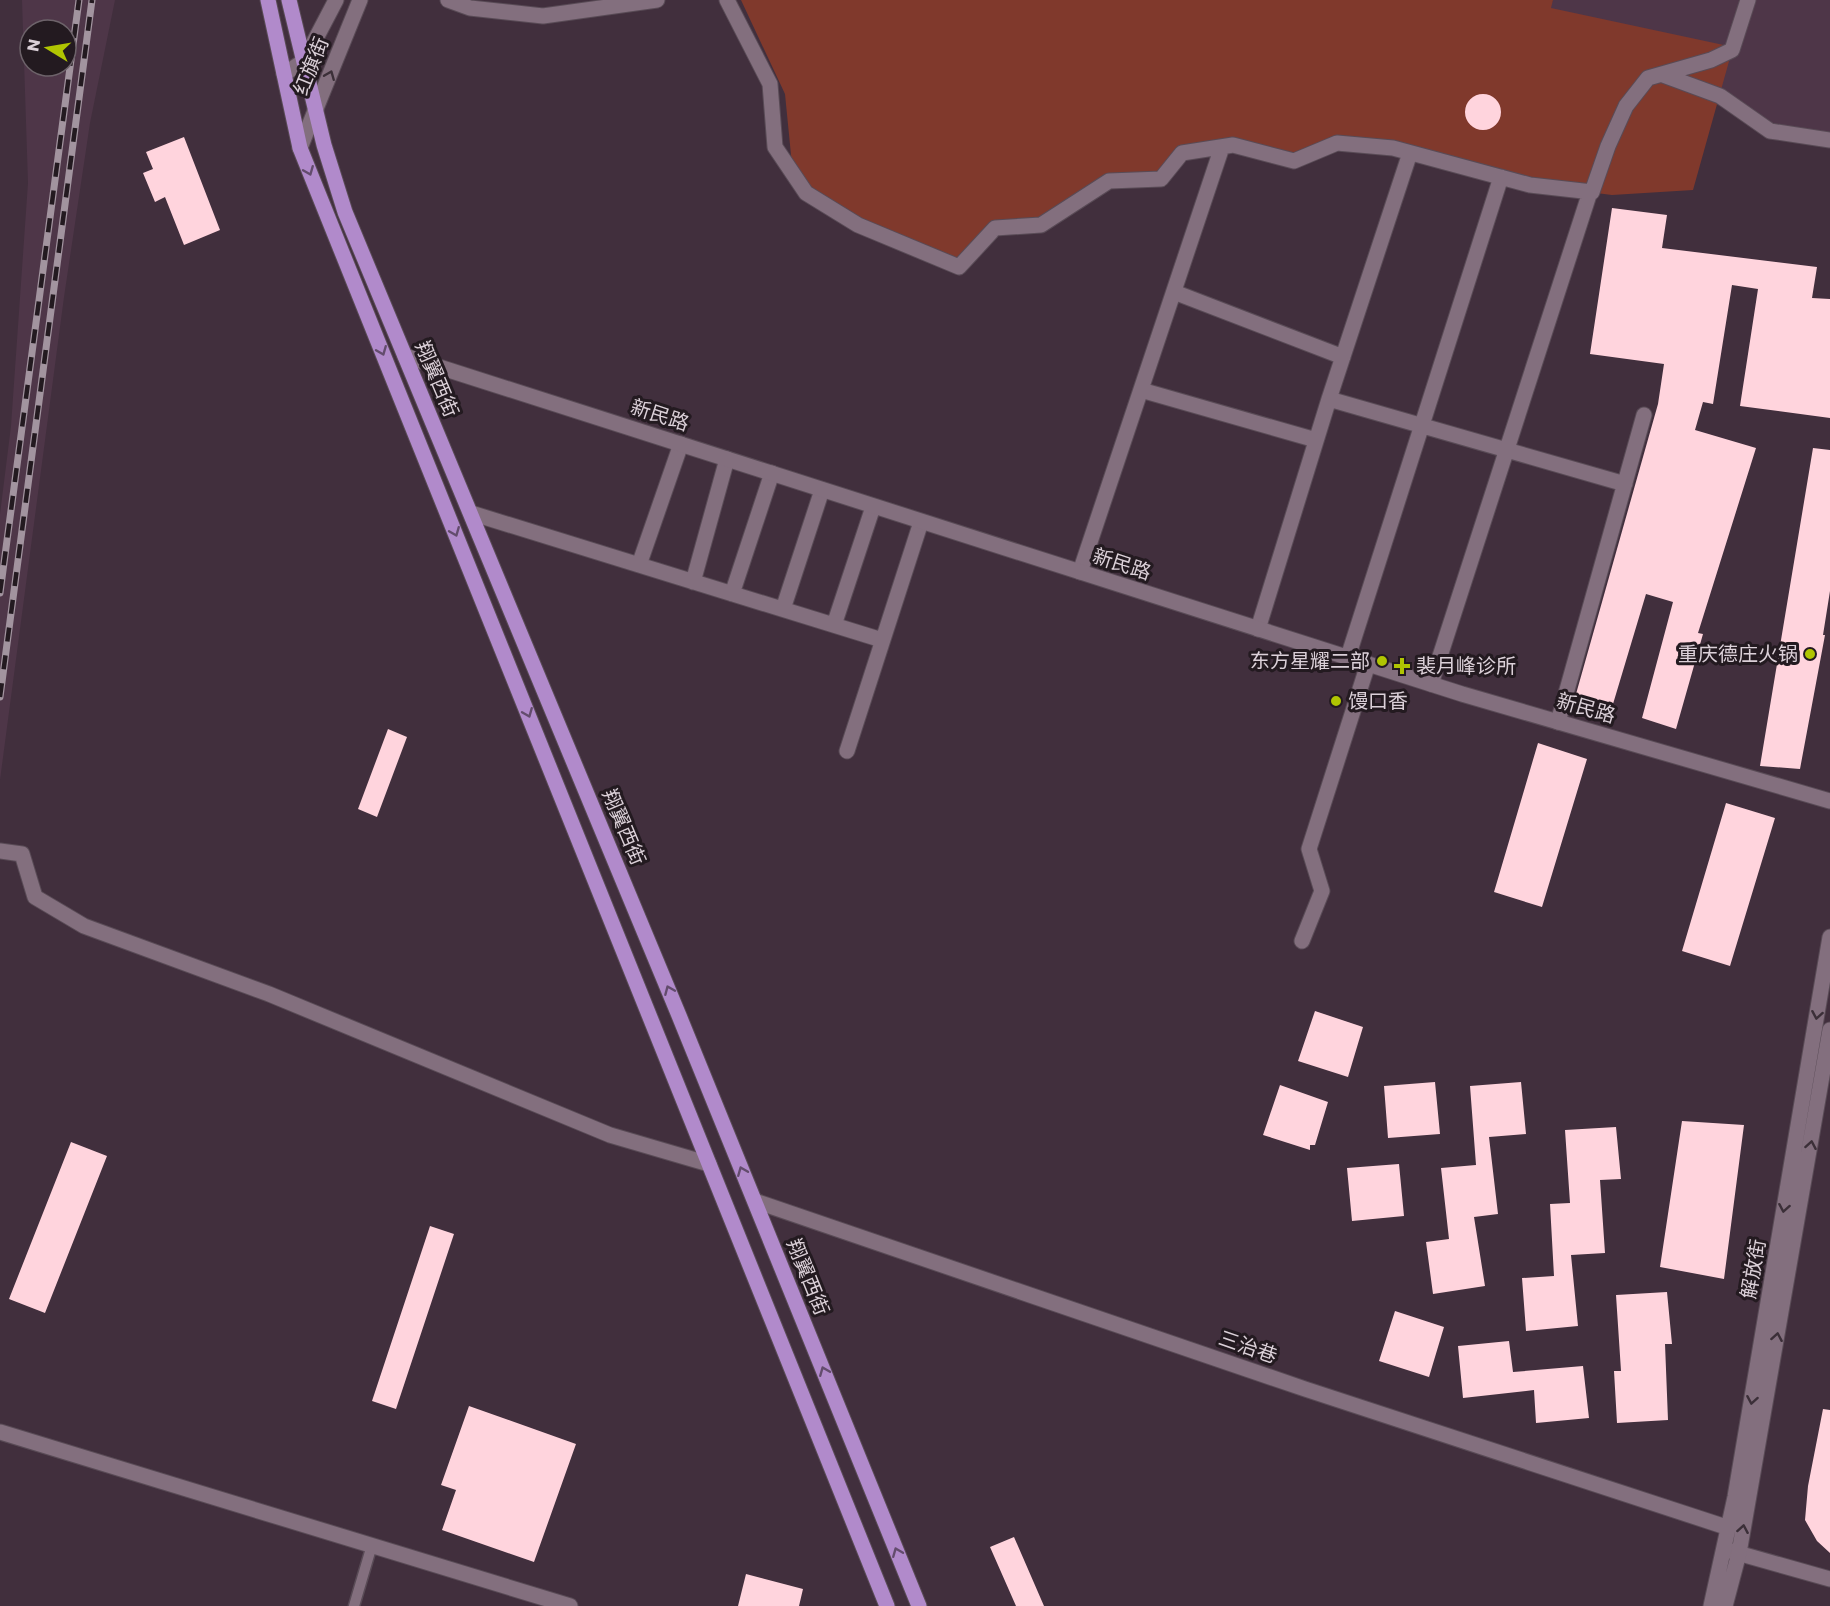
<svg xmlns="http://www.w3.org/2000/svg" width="1830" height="1606" font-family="Poppins,'Noto Sans SC',sans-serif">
<rect width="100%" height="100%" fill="#412f3d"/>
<path fill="#4e3648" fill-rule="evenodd" d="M 22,0 L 115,0 L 90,123 L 64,297 L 0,780 L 0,514 L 11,426 L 28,183 ZM 30,30 L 66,30 L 66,66 L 30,66 Z
M 1553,0 L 1830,0 L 1830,140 L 1770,131 L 1550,8 Z"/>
<path fill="#80392c" d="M 741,0 L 1553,0 L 1551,8 L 1733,47 L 1693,190 L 1612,195 L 1526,184 L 1330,142 L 1294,161 L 1233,145 L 1182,153 L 1161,179 L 1111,180 L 1035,229 L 987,228 L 959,267 L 858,225 L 793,175 L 785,94 Z"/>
<path fill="#ffd4dd" d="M1465 112a18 18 0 1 1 36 0a18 18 0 1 1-36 0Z
M 184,137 L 220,230 L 184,245 L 165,197 L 155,202 L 143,173 L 153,169 L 146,152 Z
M 1612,208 L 1667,215 L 1662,248 L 1817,267 L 1812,298 L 1830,299 L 1830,418 L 1740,406 L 1758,289 L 1732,285 L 1713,404 L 1703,402 L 1695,430 L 1756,448 L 1698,633 L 1703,634 L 1676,729 L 1642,718 L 1673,602 L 1646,594 L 1613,704 L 1576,694 L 1658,404 L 1664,364 L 1590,354 Z
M 1813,448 L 1830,450 L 1830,591 L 1823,635 L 1825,635 L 1800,769 L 1760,766 Z
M 388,729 L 407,737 L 377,817 L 358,809 Z
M 1538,743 L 1587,759 L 1542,907 L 1494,892 Z
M 1726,803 L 1775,818 L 1730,966 L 1682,951 Z
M 1315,1011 L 1363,1027 L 1348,1077 L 1298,1061 Z
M 1435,1082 L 1440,1134 L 1388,1138 L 1384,1086 Z
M 1521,1082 L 1526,1134 L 1489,1137 L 1498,1214 L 1474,1217 L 1485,1286 L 1433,1294 L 1426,1242 L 1449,1239 L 1441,1168 L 1476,1165 L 1470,1086 Z
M 1280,1085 L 1328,1102 L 1315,1145 L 1310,1145 L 1310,1150 L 1263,1135 Z
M 1682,1121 L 1744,1125 L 1724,1279 L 1660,1267 Z
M 1616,1127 L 1621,1179 L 1600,1180 L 1605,1253 L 1571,1255 L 1578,1326 L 1526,1331 L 1522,1278 L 1554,1276 L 1550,1204 L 1570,1203 L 1565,1130 Z
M 71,1142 L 107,1156 L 45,1313 L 9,1299 Z
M 1399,1164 L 1404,1216 L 1352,1221 L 1347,1168 Z
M 430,1226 L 454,1234 L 396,1409 L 372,1401 Z
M 1667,1292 L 1672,1344 L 1665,1344 L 1668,1420 L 1617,1423 L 1614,1371 L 1621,1371 L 1616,1295 Z
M 1395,1311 L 1444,1327 L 1429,1377 L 1379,1361 Z
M 1509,1341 L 1513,1372 L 1583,1366 L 1589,1418 L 1536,1423 L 1534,1390 L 1463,1398 L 1458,1346 Z
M 469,1406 L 576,1444 L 534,1562 L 442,1530 L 456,1490 L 441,1485 Z
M 1823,1409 L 1830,1410 L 1830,1553 L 1817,1541 L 1805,1520 L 1808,1486 Z
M 1014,1537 L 1044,1606 L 1016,1606 L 990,1547 Z
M 746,1574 L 803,1589 L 799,1606 L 738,1606 Z"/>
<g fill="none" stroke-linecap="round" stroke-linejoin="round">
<defs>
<path id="lane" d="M 354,1606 L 372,1545"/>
<path id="street" d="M 448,0 L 470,8 L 543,16 L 657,0
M 727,0 L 770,84 L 775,147 L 806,193 L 858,225 L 959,267 L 995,228 L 1041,225 L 1109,181 L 1161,179 L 1182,153 L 1233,145 L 1294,161 L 1337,143 L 1393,148 L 1530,185 L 1592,192 L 1608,146 L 1626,106 L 1648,78 L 1711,60 L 1732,50 L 1748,0
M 1663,75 L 1720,96 L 1770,131 L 1830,140
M 1174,292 L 1343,357
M 1141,390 L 1316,440
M 1329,399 L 1625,484
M 471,513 L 882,640
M 639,565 L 681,444
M 1080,572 L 1222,147
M 693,582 L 727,459
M 732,594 L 772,473
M 783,609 L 822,490
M 834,625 L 873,507
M 1258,629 L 1329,399 L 1410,153
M 1348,657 L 1501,177
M 1431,684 L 1590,192
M 1558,722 L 1644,415
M 847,751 L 921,522
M 0,851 L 22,854 L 35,897 L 84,926 L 269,994 L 610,1135 L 709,1164
M 1302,941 L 1322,891 L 1309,849 L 1368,664
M 1727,1550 L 1830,1579"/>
<path id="secondary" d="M 284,74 L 304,61 L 336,0
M 300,148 L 360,0
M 405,356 L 1462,694 L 1830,801
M 755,1201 L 1305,1389 L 1729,1528
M 0,1432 L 570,1606
M 1711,1606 L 1735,1497 L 1830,937
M 1725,1606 L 1739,1553 L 1830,1030"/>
<path id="primary" d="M 268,0 L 300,148 L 887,1606
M 289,0 L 324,145 L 345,212 L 680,1018 L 919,1606"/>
</defs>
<use href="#lane" stroke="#594b56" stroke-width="13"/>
<use href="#street" stroke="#594b56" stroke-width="17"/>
<use href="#secondary" stroke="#594b56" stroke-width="17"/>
<use href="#primary" stroke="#594b56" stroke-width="17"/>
<use href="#lane" stroke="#836f7e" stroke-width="10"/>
<use href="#street" stroke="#836f7e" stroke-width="15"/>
<use href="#secondary" stroke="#836f7e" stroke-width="15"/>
<use href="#primary" stroke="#b18acb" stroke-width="15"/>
<defs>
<path id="rail" d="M 0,593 L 79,0
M 0,697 L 92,0"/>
</defs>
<use href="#rail" stroke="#a2949f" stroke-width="7"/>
<use href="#rail" stroke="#231a20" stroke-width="4.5" stroke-dasharray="14" stroke-linecap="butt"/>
</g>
<defs><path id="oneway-chevron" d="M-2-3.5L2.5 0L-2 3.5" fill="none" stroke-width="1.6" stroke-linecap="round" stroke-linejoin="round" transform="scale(1.5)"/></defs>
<g stroke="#3b2f38">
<use href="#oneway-chevron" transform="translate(330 75) rotate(-68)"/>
<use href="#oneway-chevron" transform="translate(1817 1015) rotate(100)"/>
<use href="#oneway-chevron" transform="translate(1811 1145) rotate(-80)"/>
<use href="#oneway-chevron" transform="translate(1784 1208) rotate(100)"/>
<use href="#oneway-chevron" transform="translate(1777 1337) rotate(-80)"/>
<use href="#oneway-chevron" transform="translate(1752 1400) rotate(100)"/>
<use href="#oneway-chevron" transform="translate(1743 1529) rotate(-80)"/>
</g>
<g stroke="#634c6d">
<use href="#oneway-chevron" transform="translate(309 171) rotate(68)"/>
<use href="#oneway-chevron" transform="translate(382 351) rotate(68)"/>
<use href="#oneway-chevron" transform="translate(455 532) rotate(68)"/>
<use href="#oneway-chevron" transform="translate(528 713) rotate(68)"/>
<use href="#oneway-chevron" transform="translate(669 990) rotate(-113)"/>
<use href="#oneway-chevron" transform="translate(742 1171) rotate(-112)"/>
<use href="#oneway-chevron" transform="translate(824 1371) rotate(-112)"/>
<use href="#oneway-chevron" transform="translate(897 1552) rotate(-112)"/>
</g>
<g fill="#b0c502" stroke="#231a20" stroke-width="2">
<circle cx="1810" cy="654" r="6"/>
<circle cx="1382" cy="661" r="6"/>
<path d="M1399 657h6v6h6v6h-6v6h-6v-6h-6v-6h6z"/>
<circle cx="1336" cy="701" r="6"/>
</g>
<g text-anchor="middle" stroke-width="6" stroke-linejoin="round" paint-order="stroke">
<g font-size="20" fill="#dbd0d8" stroke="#231a20">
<text transform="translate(311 66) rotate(-68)" y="7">红旗街</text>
<text transform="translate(437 379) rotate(67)" y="7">翔翼西街</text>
<text transform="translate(660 415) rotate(18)" y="7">新民路</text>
<text transform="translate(1122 564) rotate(18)" y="7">新民路</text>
<text transform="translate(1586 708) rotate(16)" y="7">新民路</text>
<text transform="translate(624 827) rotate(67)" y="7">翔翼西街</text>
<text transform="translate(1753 1269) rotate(-80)" y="7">解放街</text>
<text transform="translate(808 1277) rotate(68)" y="7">翔翼西街</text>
<text transform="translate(1248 1347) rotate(19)" y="7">三治巷</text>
</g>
<g font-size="20" fill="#dbd0d8" stroke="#231a20" text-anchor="end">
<text x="1798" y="661">重庆德庄火锅</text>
<text x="1370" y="668">东方星耀二部</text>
<text x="1416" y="673" text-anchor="start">裴月峰诊所</text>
<text x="1348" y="708" text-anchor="start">馒口香</text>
</g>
</g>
<g transform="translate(48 48) rotate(281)"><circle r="28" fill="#231a20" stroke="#6d636a" stroke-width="1.5"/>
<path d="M0-4.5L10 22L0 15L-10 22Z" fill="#b0c502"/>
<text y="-9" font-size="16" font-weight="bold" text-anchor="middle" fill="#dbd0d8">N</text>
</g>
</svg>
